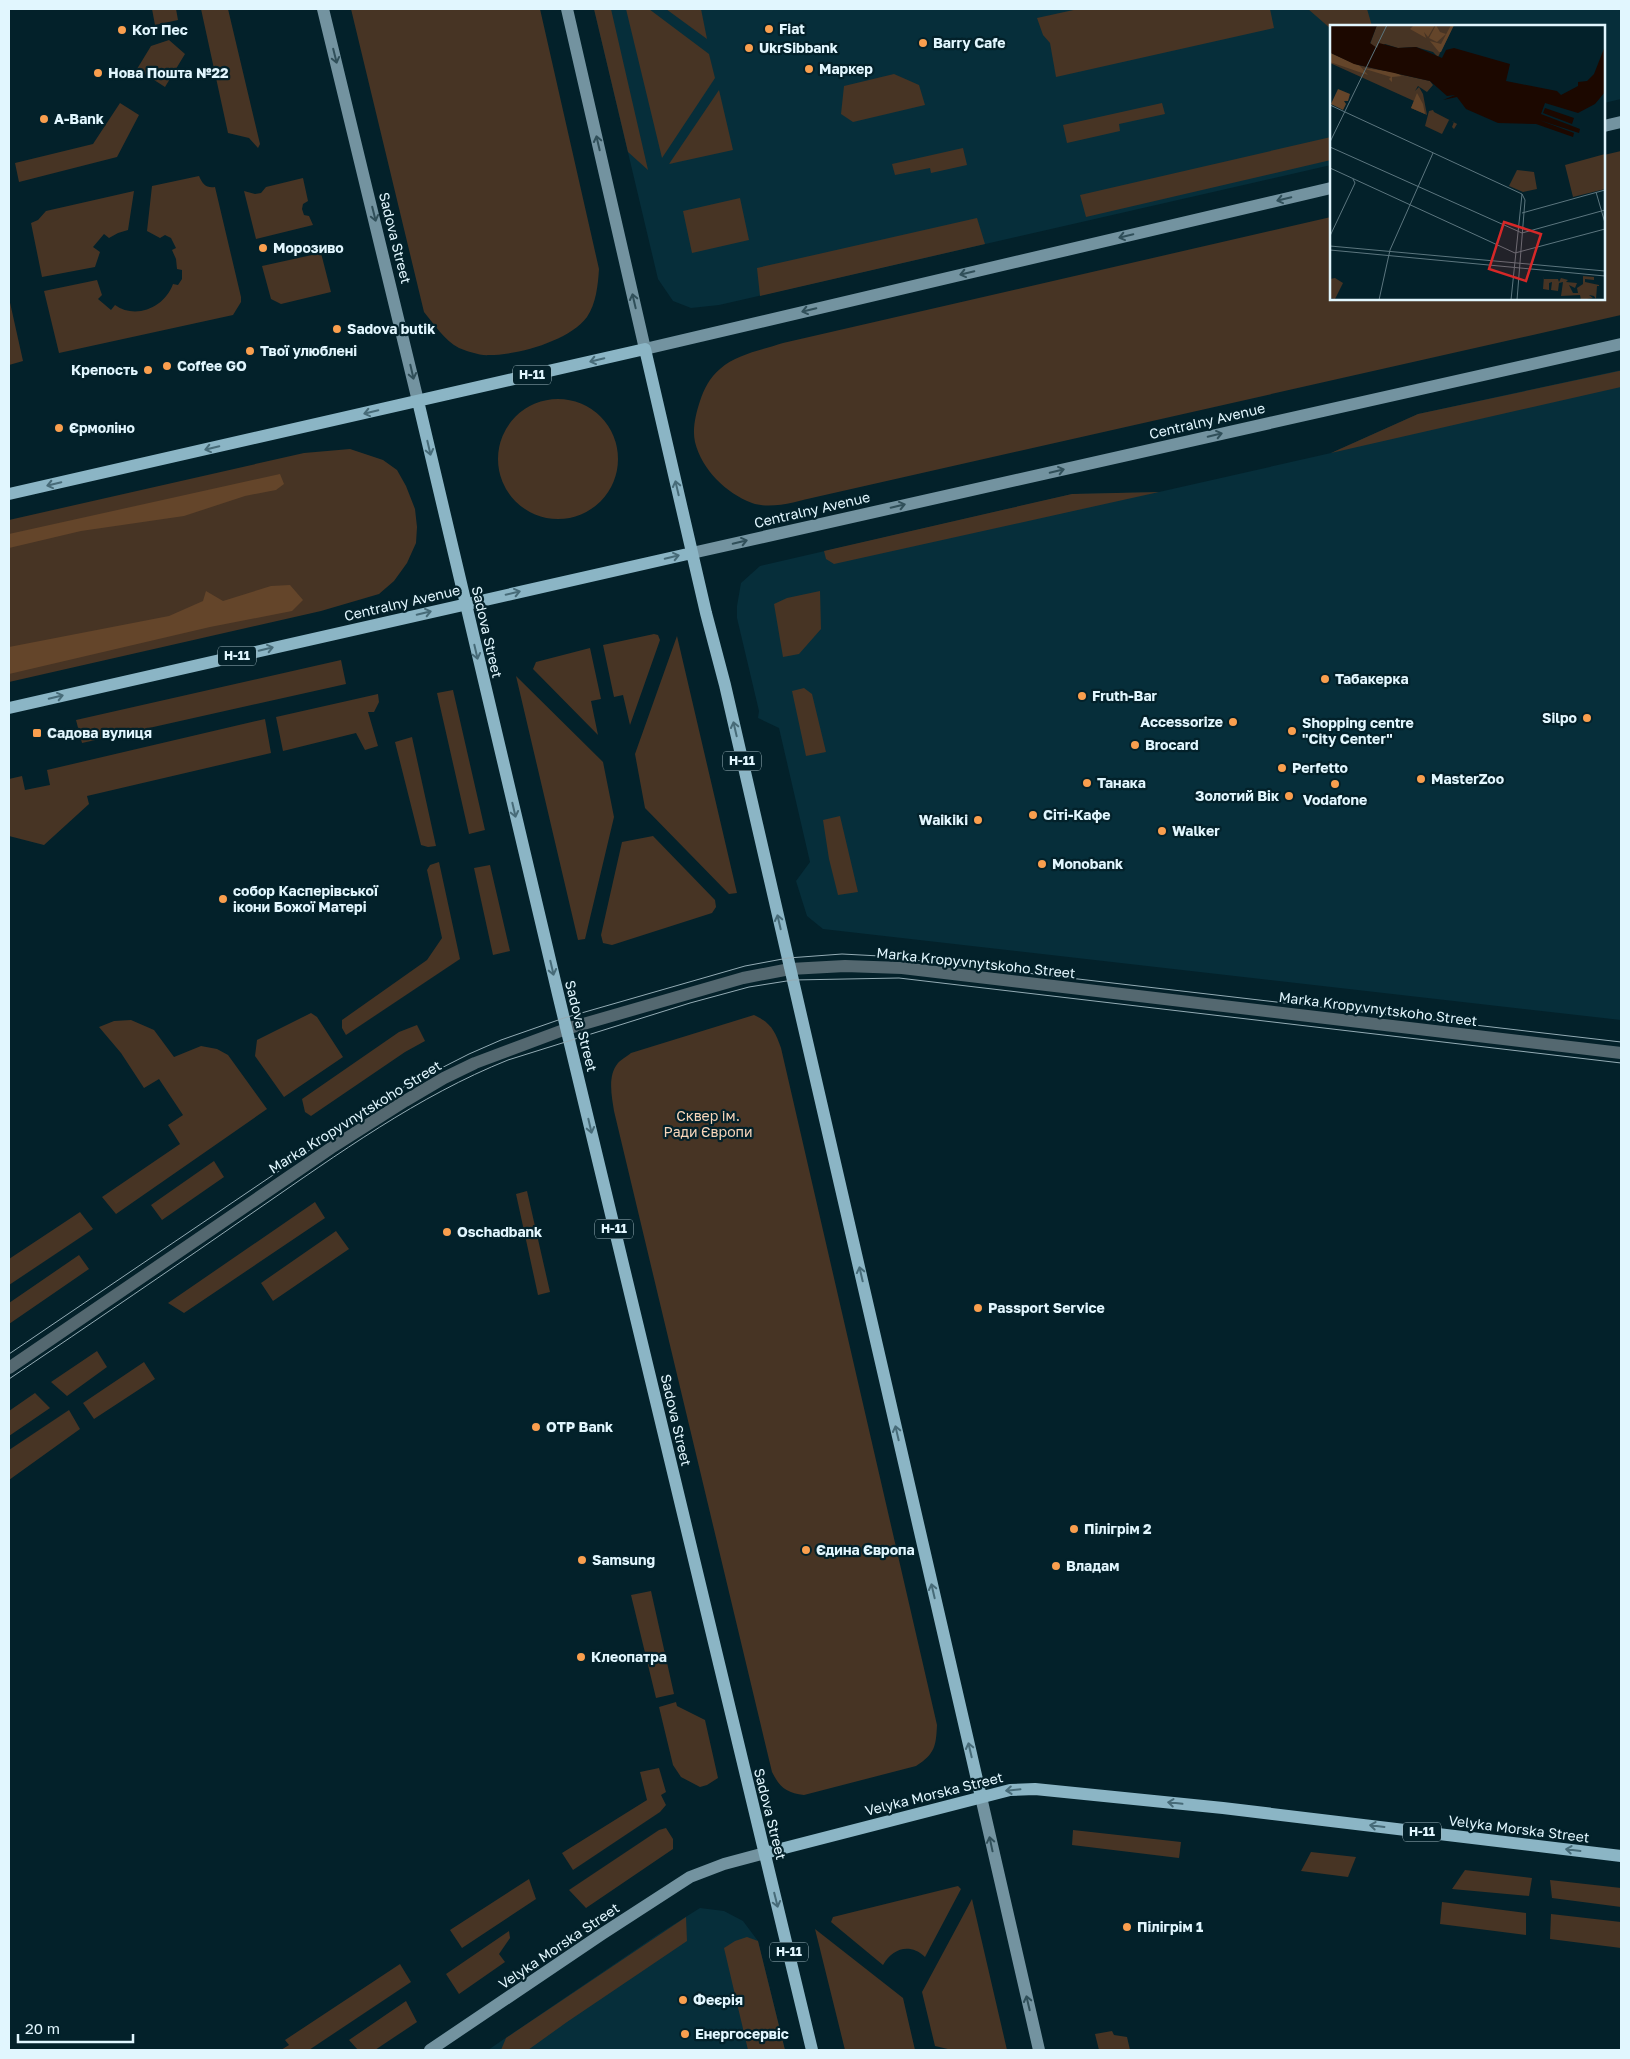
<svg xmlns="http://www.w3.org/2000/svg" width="1630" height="2059" font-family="'Golos Text',sans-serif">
<rect width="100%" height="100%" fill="#03212a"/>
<path fill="#062e3a" d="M 594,9 L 1621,9 L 1621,99 L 1604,103 L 1604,26 L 1331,26 L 1331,165 L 719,305 L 691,308 L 673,301 L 658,279 Z
M 1621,370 L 1621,1020 L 823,929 L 807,916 L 796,881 L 810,862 L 779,728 L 758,718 L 759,711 L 737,618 L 737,606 L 741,583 L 760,566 L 1072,494 L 1159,492 L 1331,453 L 1418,414 Z
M 700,1908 L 724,1911 L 743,1921 L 758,1941 L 785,2050 L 488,2050 L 660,1933 Z"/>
<path fill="#473424" d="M 152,9 L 176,9 L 178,20 L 155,25 Z
M 201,9 L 228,9 L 260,144 L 258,148 L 249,138 L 228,133 Z
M 351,9 L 540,9 L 599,269 C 598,285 596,304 587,317 C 569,341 518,355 489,355 C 481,356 466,351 459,348 C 444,340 434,324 424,312 Z
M 594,9 L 611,9 L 648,170 L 628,152 Z
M 626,9 L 649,9 L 709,54 L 715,78 L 662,158 Z
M 666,9 L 701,9 L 707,39 Z
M 1078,9 L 1270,9 L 1274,28 L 1056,77 L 1050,43 L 1043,35 L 1037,18 Z
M 1308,9 L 1367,9 L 1372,26 L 1331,26 L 1331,29 Z
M 169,40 L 185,54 L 165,87 L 137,69 L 151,46 Z
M 894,74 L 919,85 L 925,105 L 853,122 L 841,114 L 844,86 Z
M 719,90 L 733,150 L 669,164 Z
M 120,103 L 139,115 L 117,157 L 19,182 L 15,163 L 93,144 Z
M 1162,103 L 1165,114 L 1119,124 L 1120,131 L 1067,143 L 1063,125 Z
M 1331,137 L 1331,160 L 1086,217 L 1080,195 Z
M 963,148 L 967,165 L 931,173 L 930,168 L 895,175 L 892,164 Z
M 1621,151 L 1621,315 L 816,497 C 797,501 772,510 752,503 C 726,493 702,470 695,442 C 692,429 696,413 700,401 C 704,389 710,377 720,369 C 736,354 762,350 783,343 L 1331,217 L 1331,299 L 1604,299 L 1604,155 Z
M 199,176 C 203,185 206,188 215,187 L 241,297 L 241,302 L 233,315 L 59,353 L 44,291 L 97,280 L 102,295 L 98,299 L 111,310 L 115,305 C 136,320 165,307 173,284 L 178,285 L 182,279 L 182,270 L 177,269 L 176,259 L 172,250 L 176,248 L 171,238 L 165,235 L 160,238 L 147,231 L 152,186 Z
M 303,178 L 308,201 L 303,204 L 302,209 L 304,215 L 309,216 L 313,225 L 256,239 L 244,191 L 255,194 L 261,193 L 266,187 Z
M 134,191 L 128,230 L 118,233 L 109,238 L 104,234 L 93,247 L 100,252 L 95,267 L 42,277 L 31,223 L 38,220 L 46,211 Z
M 740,198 L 749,240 L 692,253 L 683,211 Z
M 977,218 L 985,244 L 760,296 L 757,268 Z
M 321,253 L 331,292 L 281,304 L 271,299 L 262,266 Z
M 9,298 L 23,361 L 9,365 Z
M 1619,371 L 1621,371 L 1621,387 L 1331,453 L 1418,414 Z
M498 459a60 60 0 1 1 120 0a60 60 0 1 1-120 0Z
M 350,449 L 383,460 L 397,470 L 406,486 L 415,509 L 417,527 L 416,543 L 407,563 L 394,581 L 379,594 L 321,611 L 9,682 L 9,520 L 304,453 Z
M 1159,492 L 834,564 L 826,559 L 824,551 L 1072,494 Z
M 820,591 L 821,629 L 799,654 L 783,657 L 774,604 L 787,598 Z
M 654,634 L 658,635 L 660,640 L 630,725 L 623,695 L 614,697 L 603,645 Z
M 677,636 L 737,893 L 729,894 L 645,808 L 635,754 Z
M 590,648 L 601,699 L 591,701 L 598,735 L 533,669 L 536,662 Z
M 341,660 L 346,684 L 82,743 L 76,720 Z
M 516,676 L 603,762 L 614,817 L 585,939 L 578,940 Z
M 804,688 L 812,694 L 826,752 L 806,756 L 792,691 Z
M 453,690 L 485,830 L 469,834 L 437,693 Z
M 378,694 L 379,702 L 374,712 L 368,712 L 378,746 L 365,750 L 356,733 L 283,751 L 276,717 Z
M 265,719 L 271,753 L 87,796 L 89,804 L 44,845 L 9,836 L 9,779 L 22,776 L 25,790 L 50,785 L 47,770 Z
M 412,737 L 436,846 L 428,847 L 421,845 L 395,742 Z
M 840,816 L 858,892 L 838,895 L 829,859 L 823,820 Z
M 653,836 L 715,900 L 716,907 L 712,913 L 612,945 L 603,943 L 601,935 L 622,842 Z
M 439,862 L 460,959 L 346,1035 L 342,1028 L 342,1020 L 427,960 L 442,938 L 427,870 L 430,865 Z
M 490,865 L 510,951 L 493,955 L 474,868 Z
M 311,1013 L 317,1017 L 343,1057 L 284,1097 L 255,1056 L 257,1040 Z
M 754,1015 C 771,1023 775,1031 781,1048 L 937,1725 C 936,1746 935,1754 916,1766 L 804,1795 C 787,1793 780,1788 772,1772 L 614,1111 C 612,1097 607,1076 618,1063 C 621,1060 627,1056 631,1053 Z
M 131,1020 L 154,1030 L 174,1057 L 201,1046 L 217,1049 L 228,1055 L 267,1109 L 116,1214 L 102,1197 L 180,1144 L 168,1125 L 183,1115 L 159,1079 L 144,1088 L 121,1053 L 99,1027 L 114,1021 Z
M 417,1025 L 425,1041 L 405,1052 L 311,1116 L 305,1112 L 302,1099 L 399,1032 Z
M 214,1161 L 224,1177 L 162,1220 L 151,1205 Z
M 527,1191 L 550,1292 L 538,1295 L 516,1194 Z
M 315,1202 L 325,1218 L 184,1313 L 168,1303 Z
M 80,1212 L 93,1229 L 9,1285 L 9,1259 Z
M 336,1231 L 349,1249 L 273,1301 L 261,1283 Z
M 79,1255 L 89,1269 L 9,1324 L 9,1303 Z
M 97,1351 L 107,1367 L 67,1396 L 51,1382 Z
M 144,1362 L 155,1379 L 94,1419 L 83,1403 Z
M 35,1393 L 50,1408 L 9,1436 L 9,1411 Z
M 69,1410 L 80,1429 L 9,1480 L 9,1450 Z
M 651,1591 L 674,1694 L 656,1698 L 631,1595 Z
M 676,1702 L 677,1706 L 705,1720 L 718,1778 L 707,1785 L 700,1787 L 681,1777 L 673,1765 L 659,1707 Z
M 659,1768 L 666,1792 L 661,1795 L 666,1805 L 660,1812 L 573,1870 L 562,1853 L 647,1800 L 640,1772 Z
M 666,1828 L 673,1839 L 673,1849 L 586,1908 L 569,1890 L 659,1830 Z
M 1073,1830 L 1181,1842 L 1179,1858 L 1072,1845 Z
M 1311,1852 L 1356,1857 L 1348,1877 L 1301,1871 Z
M 1465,1870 L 1532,1878 L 1529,1896 L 1452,1889 Z
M 529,1879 L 536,1899 L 462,1948 L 450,1930 Z
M 1550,1880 L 1621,1888 L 1621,1907 L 1552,1898 Z
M 958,1886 L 961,1889 L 925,1957 C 910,1943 893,1948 883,1965 L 831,1922 L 833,1917 Z
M 972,1899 L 1007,2050 L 952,2050 L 935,2046 L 922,1992 Z
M 1442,1902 L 1526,1913 L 1526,1935 L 1440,1924 Z
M 1551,1914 L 1621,1922 L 1621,1948 L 1550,1939 Z
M 686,1917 L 687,1941 L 567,2022 L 528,2050 L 501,2050 L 506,2038 Z
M 815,1929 L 903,1998 L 915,2050 L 845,2050 Z
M 509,1931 L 510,1938 L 499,1954 L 505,1962 L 459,1994 L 446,1974 Z
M 747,1937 L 758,1941 L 785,2050 L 748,2050 L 724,1948 L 735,1941 Z
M 400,1964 L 411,1982 L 309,2050 L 281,2050 L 289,2045 L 285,2040 Z
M 406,2001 L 417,2022 L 375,2050 L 358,2050 L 349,2040 Z
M 1112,2031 L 1114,2035 L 1127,2037 L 1130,2050 L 1099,2050 L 1095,2034 Z"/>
<path fill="#64452a" d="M 280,474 L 284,484 L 276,490 L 245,496 L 184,516 L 81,531 L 9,548 L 9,534 Z
M 290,585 L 303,600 L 292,611 L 210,627 L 9,674 L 9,647 L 169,616 L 203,601 L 206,591 L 223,601 L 271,586 Z"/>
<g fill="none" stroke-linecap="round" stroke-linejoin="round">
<path stroke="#546870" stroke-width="12" d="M 9,1368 L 331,1148 L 405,1101 L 444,1078 L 475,1063 L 566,1029 L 743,978 L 790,969 L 845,966 L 902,968 L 1621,1053"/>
<path stroke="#7393a0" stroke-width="12" d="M 323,9 L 418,401
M 567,9 L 645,349 L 1331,188
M 1604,126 L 1621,122
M 692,553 L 1621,344
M 981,1797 L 1039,2050
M 430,2050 L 602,1934 L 690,1877 L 724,1864 L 765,1853"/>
<path stroke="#8bb5c5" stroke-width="12" d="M 418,401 L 558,994 L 812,2050
M 9,494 L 645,349 L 706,613 L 725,685 L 981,1797
M 9,708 L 692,553
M 765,1853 L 1010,1790 L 1035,1789 L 1223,1808 L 1621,1856"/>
<path stroke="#94acb5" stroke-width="1" d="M 9,1354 L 400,1089 L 469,1054 L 501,1040 L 564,1018 L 745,966 L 788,958 L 842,954 L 880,956 L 1621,1042
M 9,1379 C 92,1323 176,1266 258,1209 C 338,1154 418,1096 508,1060 L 690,1003 L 749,987 L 793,980 L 899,978 L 1621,1063"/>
</g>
<defs><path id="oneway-shaft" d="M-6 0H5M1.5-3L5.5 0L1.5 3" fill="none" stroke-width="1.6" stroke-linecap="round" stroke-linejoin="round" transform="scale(1.25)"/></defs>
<g stroke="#304f59">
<use href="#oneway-shaft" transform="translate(335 56) rotate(76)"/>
<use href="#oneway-shaft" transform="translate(598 143) rotate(-103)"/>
<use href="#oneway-shaft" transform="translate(1284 199) rotate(167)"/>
<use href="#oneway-shaft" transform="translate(374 214) rotate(76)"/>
<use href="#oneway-shaft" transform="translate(1126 236) rotate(167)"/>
<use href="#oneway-shaft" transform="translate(967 273) rotate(167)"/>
<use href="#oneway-shaft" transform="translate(634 301) rotate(-103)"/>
<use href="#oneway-shaft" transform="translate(809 310) rotate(167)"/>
<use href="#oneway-shaft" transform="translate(412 372) rotate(77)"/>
<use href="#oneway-shaft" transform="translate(1215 435) rotate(-13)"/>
<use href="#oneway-shaft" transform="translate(1057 471) rotate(-13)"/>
<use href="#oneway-shaft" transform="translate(898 506) rotate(-13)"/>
<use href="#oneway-shaft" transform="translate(740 542) rotate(-13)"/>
<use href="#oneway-shaft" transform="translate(991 1844) rotate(-102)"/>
<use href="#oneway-shaft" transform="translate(1028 2003) rotate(-103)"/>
</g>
<g stroke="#476b78">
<use href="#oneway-shaft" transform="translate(597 360) rotate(167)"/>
<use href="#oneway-shaft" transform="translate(371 412) rotate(167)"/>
<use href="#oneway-shaft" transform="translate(212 448) rotate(167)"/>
<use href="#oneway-shaft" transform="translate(429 448) rotate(77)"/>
<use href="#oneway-shaft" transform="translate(54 484) rotate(167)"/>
<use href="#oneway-shaft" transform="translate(677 488) rotate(-103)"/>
<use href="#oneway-shaft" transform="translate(672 557) rotate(-13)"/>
<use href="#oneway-shaft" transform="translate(513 593) rotate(-13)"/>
<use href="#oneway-shaft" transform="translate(424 613) rotate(-13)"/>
<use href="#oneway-shaft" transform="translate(266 649) rotate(-13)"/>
<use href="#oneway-shaft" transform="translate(476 652) rotate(77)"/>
<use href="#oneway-shaft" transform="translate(56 697) rotate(-13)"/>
<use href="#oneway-shaft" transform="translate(735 729) rotate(-103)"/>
<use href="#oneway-shaft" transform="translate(514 810) rotate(77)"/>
<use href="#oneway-shaft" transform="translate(779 922) rotate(-103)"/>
<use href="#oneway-shaft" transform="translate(552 968) rotate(77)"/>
<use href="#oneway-shaft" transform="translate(590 1126) rotate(77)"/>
<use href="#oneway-shaft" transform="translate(861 1274) rotate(-103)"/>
<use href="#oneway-shaft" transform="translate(897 1433) rotate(-103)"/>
<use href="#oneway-shaft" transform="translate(933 1591) rotate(-103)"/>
<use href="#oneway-shaft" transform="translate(970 1750) rotate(-103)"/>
<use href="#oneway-shaft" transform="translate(1013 1790) rotate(174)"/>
<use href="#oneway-shaft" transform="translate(1175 1803) rotate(-174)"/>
<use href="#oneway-shaft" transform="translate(1377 1826) rotate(-173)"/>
<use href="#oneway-shaft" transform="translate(1573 1850) rotate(-173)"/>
<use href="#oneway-shaft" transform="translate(776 1900) rotate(76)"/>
</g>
<g fill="#fa9f4e" stroke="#03212a" stroke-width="2">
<circle cx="769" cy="29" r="5"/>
<circle cx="122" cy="30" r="5"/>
<circle cx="923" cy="43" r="5"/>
<circle cx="749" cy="48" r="5"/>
<circle cx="809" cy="69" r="5"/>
<circle cx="98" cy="73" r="5"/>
<circle cx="44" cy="119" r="5"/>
<circle cx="263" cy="248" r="5"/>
<circle cx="337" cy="329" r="5"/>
<circle cx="250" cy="351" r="5"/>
<circle cx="167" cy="366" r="5"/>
<circle cx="148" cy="370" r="5"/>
<circle cx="59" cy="428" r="5"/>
<circle cx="1325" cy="679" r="5"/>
<circle cx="1082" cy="696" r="5"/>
<circle cx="1587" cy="718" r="5"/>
<circle cx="1233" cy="722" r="5"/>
<circle cx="1292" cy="731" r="5"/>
<rect x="32" y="728" width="10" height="10" rx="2.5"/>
<circle cx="1135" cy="745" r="5"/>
<circle cx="1282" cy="768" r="5"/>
<circle cx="1421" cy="779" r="5"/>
<circle cx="1087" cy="783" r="5"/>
<circle cx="1335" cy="784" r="5"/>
<circle cx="1289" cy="796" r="5"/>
<circle cx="1033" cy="815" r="5"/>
<circle cx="978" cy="820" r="5"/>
<circle cx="1162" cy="831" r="5"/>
<circle cx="1042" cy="864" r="5"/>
<circle cx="223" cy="899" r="5"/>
<circle cx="447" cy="1232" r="5"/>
<circle cx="978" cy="1308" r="5"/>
<circle cx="536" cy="1427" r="5"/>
<circle cx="1074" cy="1529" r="5"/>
<circle cx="806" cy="1550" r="5"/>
<circle cx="582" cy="1560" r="5"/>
<circle cx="1056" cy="1566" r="5"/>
<circle cx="581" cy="1657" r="5"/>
<circle cx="1127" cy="1927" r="5"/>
<circle cx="683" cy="2000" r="5"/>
<circle cx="685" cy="2034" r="5"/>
</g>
<g text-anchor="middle" stroke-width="4.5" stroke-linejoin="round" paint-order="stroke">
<g fill="#03212a" stroke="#9eb6be" stroke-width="1">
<rect x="513" y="365.5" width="38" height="19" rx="4"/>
<rect x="218" y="646.5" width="38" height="19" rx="4"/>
<rect x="723" y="751.5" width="38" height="19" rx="4"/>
<rect x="595" y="1219.5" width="38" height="19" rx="4"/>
<rect x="1403" y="1822.5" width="38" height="19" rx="4"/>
<rect x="770" y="1942.5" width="38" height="19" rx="4"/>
</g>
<g font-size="12" font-weight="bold" fill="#e1f6fe">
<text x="532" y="379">Н-11</text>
<text x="237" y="660">Н-11</text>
<text x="742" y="765">Н-11</text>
<text x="614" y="1233">Н-11</text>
<text x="1422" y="1836">Н-11</text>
<text x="789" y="1956">Н-11</text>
</g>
<g font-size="14" font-weight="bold" fill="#e1f6fe" stroke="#03212a" text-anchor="start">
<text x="779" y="34">Fiat</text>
<text x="132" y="35">Кот Пес</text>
<text x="933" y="48">Barry Cafe</text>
<text x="759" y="53">UkrSibbank</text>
<text x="819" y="74">Маркер</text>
<text x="108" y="78">Нова Пошта №22</text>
<text x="54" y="124">A-Bank</text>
<text x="273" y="253">Морозиво</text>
<text x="347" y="334">Sadova butik</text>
<text x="260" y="356">Твої улюблені</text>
<text x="177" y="371">Coffee GO</text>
<text x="138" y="375" text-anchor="end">Крепость</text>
<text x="69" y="433">Єрмоліно</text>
<text x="1335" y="684">Табакерка</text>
<text x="1092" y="701">Fruth-Bar</text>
<text x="1577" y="723" text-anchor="end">Silpo</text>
<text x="1223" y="727" text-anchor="end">Accessorize</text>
<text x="1302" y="728">Shopping centre<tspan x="1302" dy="16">"City Center"</tspan></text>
<text x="47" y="738">Садова вулиця</text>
<text x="1145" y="750">Brocard</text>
<text x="1292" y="773">Perfetto</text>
<text x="1431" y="784">MasterZoo</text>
<text x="1097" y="788">Танака</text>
<text x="1279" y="801" text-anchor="end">Золотий Вік</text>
<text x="1335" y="805" text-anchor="middle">Vodafone</text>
<text x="1043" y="820">Сіті-Кафе</text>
<text x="968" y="825" text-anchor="end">Waikiki</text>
<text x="1172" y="836">Walker</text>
<text x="1052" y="869">Monobank</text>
<text x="233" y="896">собор Касперівської<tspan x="233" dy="16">ікони Божої Матері</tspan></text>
<text x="457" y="1237">Oschadbank</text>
<text x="988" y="1313">Passport Service</text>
<text x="546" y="1432">OTP Bank</text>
<text x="1084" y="1534">Пілігрім 2</text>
<text x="816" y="1555">Єдина Європа</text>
<text x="592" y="1565">Samsung</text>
<text x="1066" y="1571">Владам</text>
<text x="591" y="1662">Клеопатра</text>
<text x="1137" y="1932">Пілігрім 1</text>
<text x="693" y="2005">Феєрія</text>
<text x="695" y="2039">Енергосервіс</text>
</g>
<g font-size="14" fill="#e1f6fe" stroke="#03212a">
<text transform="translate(395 238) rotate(76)" y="5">Sadova Street</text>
<text transform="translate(1207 421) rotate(-13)" y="5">Centralny Avenue</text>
<text transform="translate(812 510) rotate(-13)" y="5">Centralny Avenue</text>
<text transform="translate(402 603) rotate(-13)" y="5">Centralny Avenue</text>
<text transform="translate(487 632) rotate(77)" y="5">Sadova Street</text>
<text transform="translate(976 963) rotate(6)" y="5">Marka Kropyvnytskoho Street</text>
<text transform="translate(1378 1009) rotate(7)" y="5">Marka Kropyvnytskoho Street</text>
<text transform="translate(581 1026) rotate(76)" y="5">Sadova Street</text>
<text transform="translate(355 1117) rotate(-32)" y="5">Marka Kropyvnytskoho Street</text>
<text transform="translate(676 1420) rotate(77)" y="5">Sadova Street</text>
<text transform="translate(934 1794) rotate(-14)" y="5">Velyka Morska Street</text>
<text transform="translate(770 1814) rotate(76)" y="5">Sadova Street</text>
<text transform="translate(1519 1829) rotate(7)" y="5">Velyka Morska Street</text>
<text transform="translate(559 1946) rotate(-34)" y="5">Velyka Morska Street</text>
</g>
<g font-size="14" fill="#f9d6ba" stroke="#03212a">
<text x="708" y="1121">Сквер ім.<tspan x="708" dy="16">Ради Європи</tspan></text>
</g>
</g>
<g transform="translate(1330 25)">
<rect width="275" height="275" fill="#03212a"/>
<path d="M 47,0 L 124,0 L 108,32 L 103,27 L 86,22 L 68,23 L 55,19 L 47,24 L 40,19 ZM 1,28 L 24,39 L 100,56 L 103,60 L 97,67 L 88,61 L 85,66 L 89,62 L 93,69 L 97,90 L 81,83 L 84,76 L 0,38 ZM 103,85 L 104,87 L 131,101 L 127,99 L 124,104 L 122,102 L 124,97 L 119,95 L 112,109 L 95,101 L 99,86 ZM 275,129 L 275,164 L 243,172 L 235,140 ZM 187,145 L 204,147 L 207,164 L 193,167 L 179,161 ZM 214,251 L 214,254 L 228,254 L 229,257 L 231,253 L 238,255 L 236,257 L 247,258 L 245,263 L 239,260 L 243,268 L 248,268 L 247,263 L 253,259 L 253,251 L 264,252 L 264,255 L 255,254 L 255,257 L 269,260 L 269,261 L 267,261 L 266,274 L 264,271 L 259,270 L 263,273 L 251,275 L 250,270 L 231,271 L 233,257 L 229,258 L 228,266 L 221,265 L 222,257 L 219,258 L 219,265 L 213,264 ZM 5,253 L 13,258 L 5,274 L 0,273 L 0,254 Z" fill="#473424"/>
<path d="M 84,0 L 90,1 L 105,0 L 98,12 L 94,7 L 96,13 L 80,4 ZM 106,0 L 110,7 L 116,9 L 107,17 L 99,13 ZM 121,0 L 124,0 L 111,27 L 109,27 L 100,16 L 111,19 ZM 0,28 L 30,41 L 38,50 L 0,37 ZM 32,43 L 64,47 L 72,51 L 62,52 L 62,57 L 59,54 L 61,52 ZM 8,64 L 20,69 L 18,76 L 14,76 L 16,79 L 13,85 L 1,79 ZM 87,68 L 93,79 L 95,89 L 81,83 Z" fill="#64452a"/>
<path d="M 0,0 L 47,0 L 40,18 L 47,23 L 49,18 L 68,23 L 86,22 L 112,33 L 116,25 L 124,23 L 180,39 L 176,56 L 227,66 L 231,70 L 248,61 L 248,57 L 257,56 L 264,49 L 275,21 L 275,67 L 265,79 L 248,88 L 215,78 L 211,89 L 250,104 L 249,108 L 209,95 L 244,108 L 243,112 L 206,99 L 168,98 L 136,84 L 127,72 L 113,75 L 125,70 L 117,71 L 100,56 L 24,39 L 1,28 ZM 215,83 L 244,93 L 242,99 L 213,88 Z" fill="#1c0800"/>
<path fill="none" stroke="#5c767f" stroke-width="1" d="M 0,80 L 15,87M 15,87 L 192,169M 0,117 L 57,0M 0,122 L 192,208M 0,143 L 185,228 L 275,204M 266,167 L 275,198M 192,188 L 275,165M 192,208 L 275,185M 0,211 L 25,158 L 23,154M 0,221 L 275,246M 0,225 L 275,251M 49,275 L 60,225 L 103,128M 181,275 L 192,169M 187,275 L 195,175 L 192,169"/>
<path fill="#d62828" fill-opacity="0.15" stroke="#d62828" stroke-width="2.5" d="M 174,197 L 211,209 L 196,256 L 159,244 Z"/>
<rect width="275" height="275" fill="none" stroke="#e1f6fe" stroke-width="2.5"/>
</g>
<rect width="1630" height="2059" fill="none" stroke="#e1f6fe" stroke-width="20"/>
<path d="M18 2034v8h115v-8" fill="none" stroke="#e1f6fe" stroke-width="2.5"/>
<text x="25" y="2034" font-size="15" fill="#e1f6fe" stroke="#03212a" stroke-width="4" paint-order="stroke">20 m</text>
</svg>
